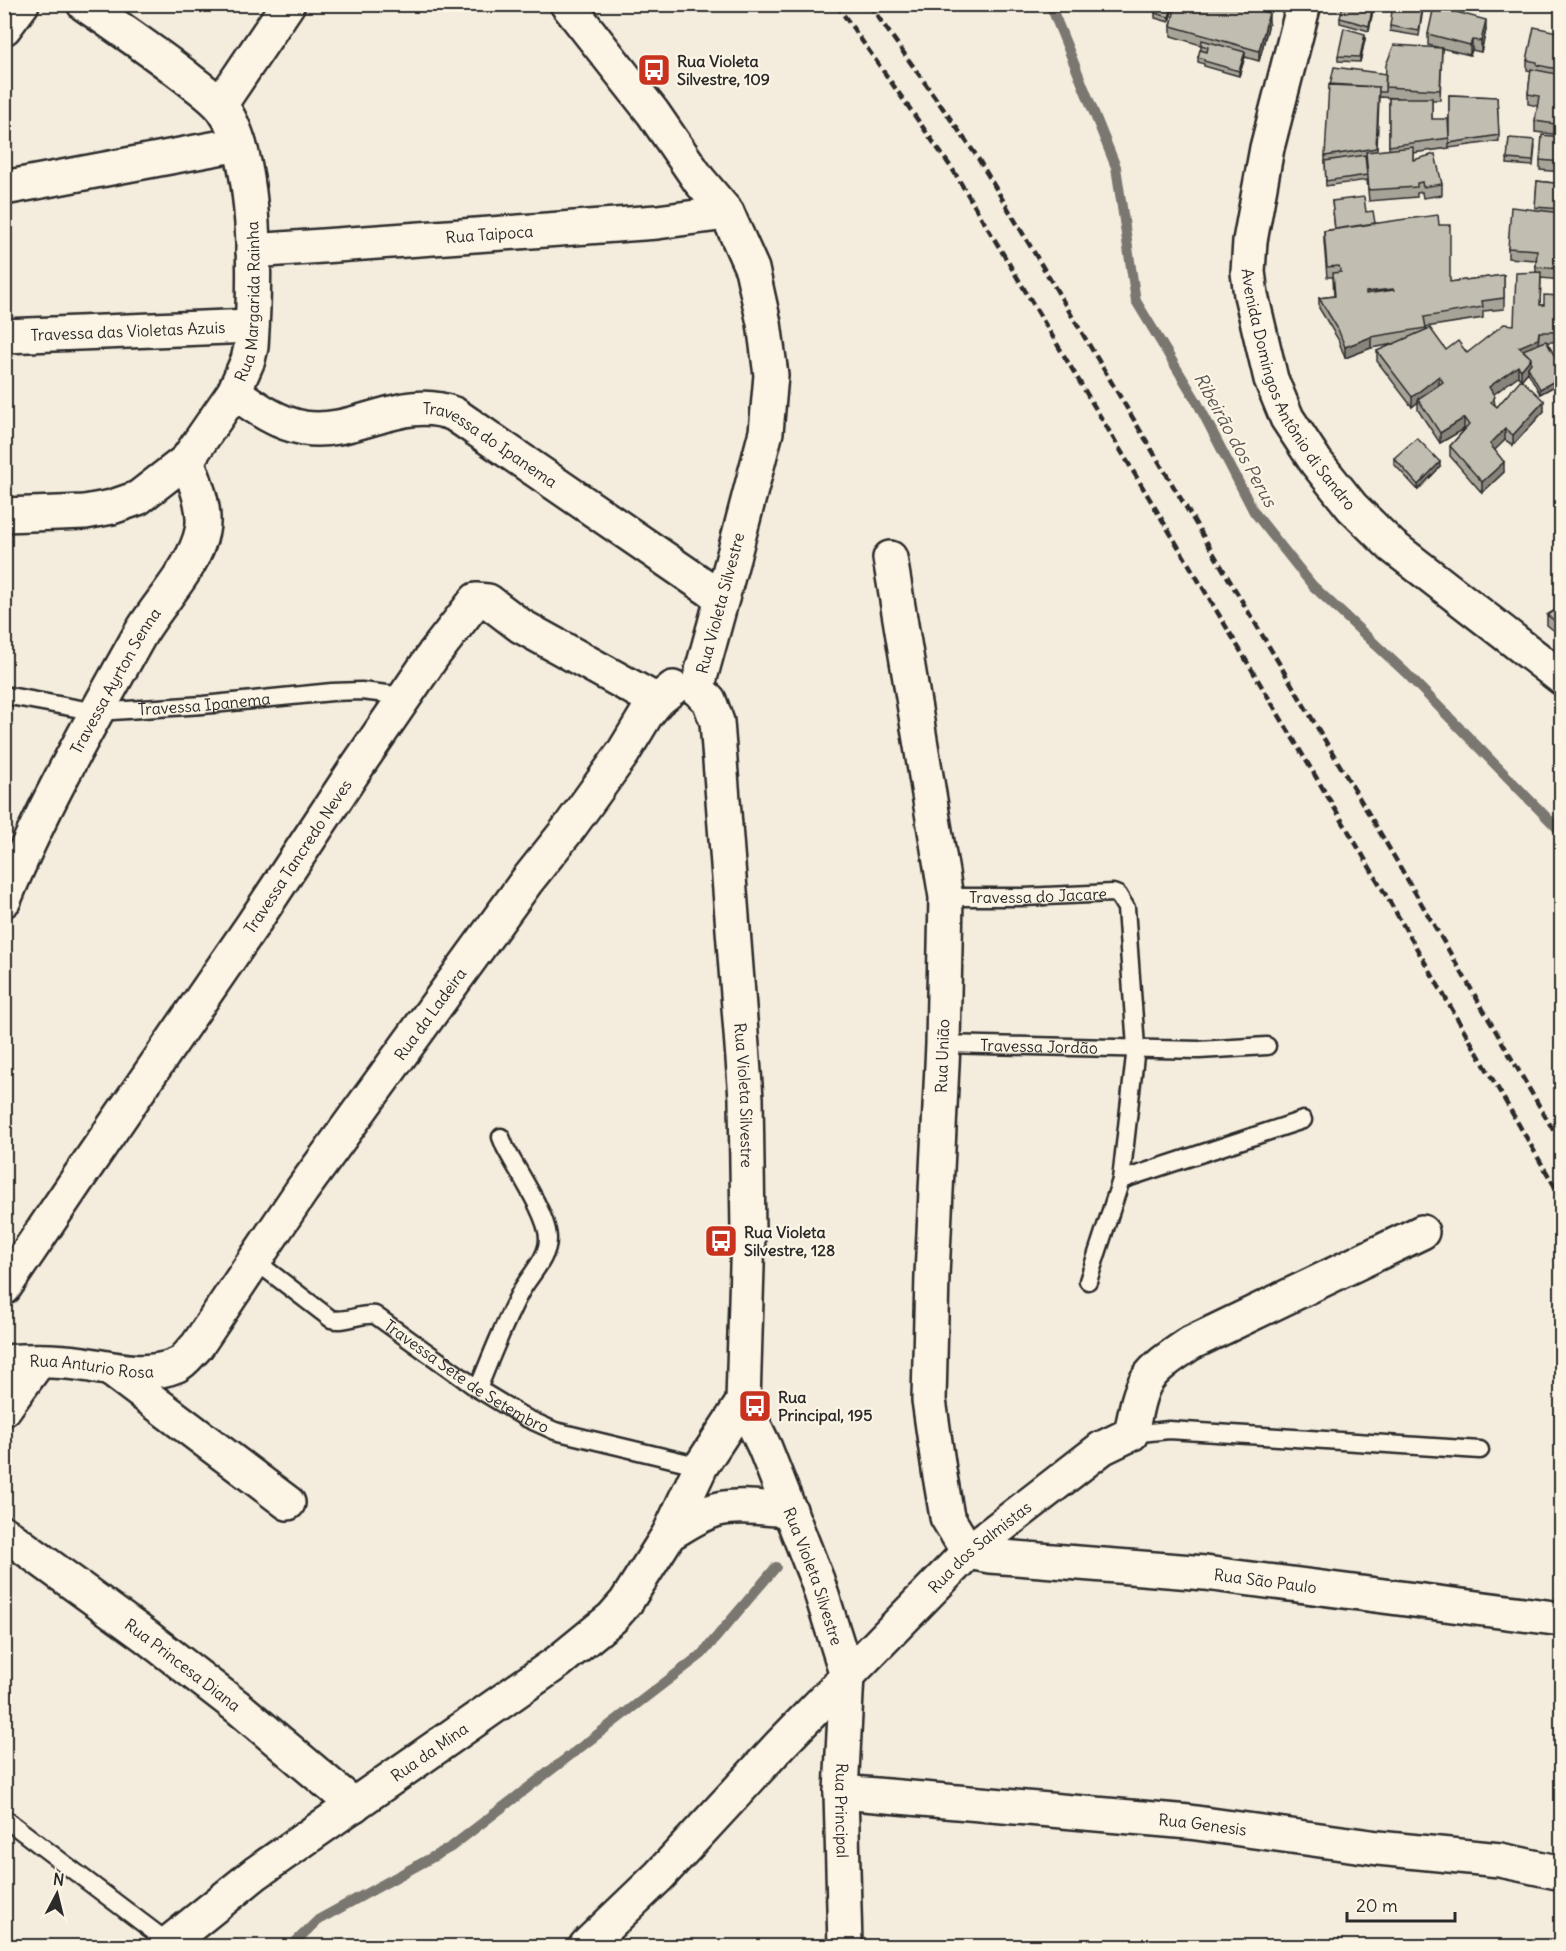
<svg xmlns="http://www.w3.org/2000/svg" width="1566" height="1951" font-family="Delius,sans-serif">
<rect width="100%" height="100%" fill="#f4edde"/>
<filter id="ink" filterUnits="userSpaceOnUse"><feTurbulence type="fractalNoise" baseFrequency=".0167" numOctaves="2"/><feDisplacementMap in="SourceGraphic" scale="12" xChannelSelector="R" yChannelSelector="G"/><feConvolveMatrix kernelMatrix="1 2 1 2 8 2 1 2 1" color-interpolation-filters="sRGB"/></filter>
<g filter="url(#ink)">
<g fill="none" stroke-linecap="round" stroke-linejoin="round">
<path stroke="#7a7771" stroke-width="10" d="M 1050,4 L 1116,167 L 1136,301 L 1197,402 L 1254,512 L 1313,586 L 1406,673 L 1562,833
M 291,1946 L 318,1920 L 451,1847 L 702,1654 L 776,1567"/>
<defs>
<g id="lane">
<path id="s1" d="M 4,695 L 97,712 L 203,705 L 332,692 L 361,691 L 405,696"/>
<path id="s2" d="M 946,897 L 1024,897 L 1113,893 L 1118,895 L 1126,908 L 1136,1047 L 1121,1180 L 1088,1281"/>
<path id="s3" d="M 943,1044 L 1199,1050 L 1267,1046"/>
<path d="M 1121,1180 L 1303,1120"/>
<path id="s4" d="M 254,1260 L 331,1319 C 346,1323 360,1313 375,1315 L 478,1389 L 526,1418 L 555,1431 L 701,1466"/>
<path d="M 478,1389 C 491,1356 504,1323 521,1291 C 530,1275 548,1258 548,1239 C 548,1215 516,1169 505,1147 L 501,1137"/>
<path d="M 1131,1434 L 1169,1430 L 1480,1450"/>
<path d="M 4,1818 L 169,1943"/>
</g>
<g id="street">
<path d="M 567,4 L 653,113 L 699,180 L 727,213 L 752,269 L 764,323 L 771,375 L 766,432 L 732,562 L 697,689"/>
<path id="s5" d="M 1304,4 L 1267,148 L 1250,241 L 1248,272 L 1251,295 L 1271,379 L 1287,418 L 1316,462 L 1352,507 L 1392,546 L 1562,678"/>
<path d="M 4,28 L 22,4"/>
<path d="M 220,105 L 288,4"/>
<path d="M 4,188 L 239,144"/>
<path id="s6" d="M 253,251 L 657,222 L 727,213"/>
<path id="s7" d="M 4,336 L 252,326"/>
<path id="s8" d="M 234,392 C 255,407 276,423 304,428 C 356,436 403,393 454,414 L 722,598"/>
<path id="s9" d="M 4,515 L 85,512 L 112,507 L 138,498 L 187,460 L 234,392 L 248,360 L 251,347 C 255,287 259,158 223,109 C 213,96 198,87 185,76 C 152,51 119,28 84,4"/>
<path id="s10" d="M 890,558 L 946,897 L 943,1044 L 932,1275 L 929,1400 L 939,1470 L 947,1517 L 968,1552 L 990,1556 L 1205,1573 L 1562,1619"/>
<path id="s11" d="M 697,689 L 709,700 L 717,722 L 746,1098 L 748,1232 L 743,1402 L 765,1448 L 817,1580 L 847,1675 L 841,1792 L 845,1946"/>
<path id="s12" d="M 4,900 C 41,809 91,722 139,636 C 157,604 195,567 202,531 C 207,508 194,480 187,460"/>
<path id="s13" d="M 4,1288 L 79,1177 L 253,924 L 356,768 L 434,654 L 476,600 L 488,601 L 521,626 L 657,701"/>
<path id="s14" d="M 4,1362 C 30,1360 59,1360 84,1364 C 114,1369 147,1378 177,1365 C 184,1362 191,1352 197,1346 L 302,1190 L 526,882 L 569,828 L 623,753 L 646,715 L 657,701 L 673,688"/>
<path d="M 113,1371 L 288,1503"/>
<path d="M 4,1409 L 39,1361"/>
<path id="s15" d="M 4,1533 L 147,1637 L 239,1708 L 354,1805"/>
<path d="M 669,1534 C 685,1525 701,1513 719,1509 C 741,1504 767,1509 790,1510"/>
<path id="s16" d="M 841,1792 L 1189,1822 L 1378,1848 L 1500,1860 L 1562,1873"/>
<path id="s17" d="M 165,1946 L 256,1873 L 558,1662 L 612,1618 L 626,1602 L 669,1534 L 701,1466 L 743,1402"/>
<path id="s18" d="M 586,1946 L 659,1876 L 781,1744 L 968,1552 L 1102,1448 L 1131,1434 C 1142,1378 1143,1375 1191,1343 L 1422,1232"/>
</g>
</defs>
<use href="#lane" stroke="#2b2b2b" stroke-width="21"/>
<use href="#street" stroke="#2b2b2b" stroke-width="38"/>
<use href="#lane" stroke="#fcf5e5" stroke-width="16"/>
<use href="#street" stroke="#fcf5e5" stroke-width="33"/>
<path stroke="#2b2b2b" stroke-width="4.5" stroke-dasharray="9 4.5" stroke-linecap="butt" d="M 836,4 L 953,170 L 1362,854 L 1562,1199
M 869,4 L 976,155 L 1385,841 L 1562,1145"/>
</g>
<path fill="#a7a398" stroke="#2b2b2b" stroke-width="1.5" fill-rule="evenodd" d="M 1158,4 L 1187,4 L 1195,7 L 1247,4 L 1247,7 L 1269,23 L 1259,61 L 1245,57 L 1239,76 L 1204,66 L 1204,64 L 1198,62 L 1198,57 L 1201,50 L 1201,45 L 1171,36 L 1171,26 L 1175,9 L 1173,8 L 1169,22 L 1155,18 L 1155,13 Z
M 1248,4 L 1274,4 L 1272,12 Z
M 1374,4 L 1369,31 L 1340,23 L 1340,18 Z
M 1423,9 L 1419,36 L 1390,31 L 1390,26 Z
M 1486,30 L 1481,52 L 1472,50 L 1470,55 L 1428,45 L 1428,34 Z
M 1562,33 L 1562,135 L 1535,132 L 1535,121 L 1538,106 L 1528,104 L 1528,94 L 1531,71 L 1527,70 L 1527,60 Z
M 1365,39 L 1360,62 L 1338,61 L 1338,56 Z
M 1442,48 L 1440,100 L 1432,100 L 1432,119 L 1449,138 L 1449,148 L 1413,153 L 1413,160 L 1442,184 L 1442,195 L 1423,198 L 1422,192 L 1417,193 L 1417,197 L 1369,201 L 1367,180 L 1326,186 L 1325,156 L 1386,74 ZM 1379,97 L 1398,98 L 1389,98 L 1389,150 L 1377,151 Z
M 1449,95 L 1497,97 L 1499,141 L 1449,148 Z
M 1562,137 L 1562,172 L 1540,170 L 1540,160 Z
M 1509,138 L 1535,146 L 1533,166 L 1507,164 Z
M 1537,181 L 1562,184 L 1562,280 L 1541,278 L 1540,305 L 1544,305 L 1562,296 L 1562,332 L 1557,332 L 1555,342 L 1547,342 L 1562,369 L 1562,391 L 1560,383 L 1540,394 L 1528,372 L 1521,380 L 1544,411 L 1513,445 L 1505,440 L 1494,450 L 1504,472 L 1482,493 L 1450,456 L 1450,446 L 1465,429 L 1464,429 L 1440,443 L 1418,410 L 1418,402 L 1412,407 L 1377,361 L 1377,351 L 1394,344 L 1371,348 L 1345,358 L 1338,339 L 1319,308 L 1319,298 L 1334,296 L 1333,277 L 1327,277 L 1324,241 L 1324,231 L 1335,229 L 1332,201 L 1366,212 L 1375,223 L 1439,225 L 1450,282 L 1504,275 L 1504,309 L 1483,311 L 1483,318 L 1426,327 L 1426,330 L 1446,350 L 1467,353 L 1514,325 L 1536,272 L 1536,260 L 1508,258 L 1508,248 L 1535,210 ZM 1518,376 L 1521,380 L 1497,407 L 1495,405 L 1493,394 Z
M 1394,458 L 1440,467 L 1418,490 L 1394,464 Z
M 1562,606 L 1562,637 L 1547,625 L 1547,615 Z"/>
<path fill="#88847c" stroke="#2b2b2b" stroke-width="1.5" d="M 1173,4 L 1173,8 L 1169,22 L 1169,17 Z
M 1373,4 L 1374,4 L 1369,31 L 1369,26 Z
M 1269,13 L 1269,23 L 1259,61 L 1259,51 Z
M 1486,20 L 1486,30 L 1481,52 L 1481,41 Z
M 1365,34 L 1365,39 L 1360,62 L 1360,57 Z
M 1472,40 L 1472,50 L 1470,55 L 1470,45 Z
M 1245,52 L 1245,57 L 1239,76 L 1239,71 Z
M 1539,332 L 1538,349 L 1523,356 L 1519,347 Z
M 1371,337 L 1371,348 L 1345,358 L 1345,347 Z
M 1531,358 L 1531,368 L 1528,367 L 1528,372 L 1521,380 L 1521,370 Z
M 1518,366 L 1518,376 L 1489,398 L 1489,387 Z
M 1439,376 L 1439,386 L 1418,399 L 1418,402 L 1412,407 L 1412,397 Z
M 1560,378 L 1560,383 L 1540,394 L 1540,389 Z
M 1544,401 L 1544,411 L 1513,445 L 1513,435 Z
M 1464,418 L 1464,429 L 1440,443 L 1440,433 Z
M 1505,429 L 1505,440 L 1490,455 L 1490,444 Z
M 1440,462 L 1440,467 L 1418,490 L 1418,485 Z
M 1504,462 L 1504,472 L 1482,493 L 1482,482 Z"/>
<path fill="#c2bdb1" stroke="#2b2b2b" stroke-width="1.5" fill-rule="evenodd" d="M 1158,4 L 1173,4 L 1169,17 L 1155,13 Z
M 1176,4 L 1187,4 L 1195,7 L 1196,4 L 1246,4 L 1245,6 L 1269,13 L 1259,51 L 1171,26 Z
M 1343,4 L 1373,4 L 1369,26 L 1340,18 Z
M 1393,4 L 1423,4 L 1419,31 L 1390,26 Z
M 1434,6 L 1486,20 L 1481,41 L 1472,40 L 1470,45 L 1428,34 Z
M 1534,27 L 1562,33 L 1562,70 L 1537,65 L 1537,62 L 1527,60 Z
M 1344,28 L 1365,34 L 1360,57 L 1338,56 Z
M 1202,40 L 1245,52 L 1239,71 L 1204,61 L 1204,59 L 1198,57 L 1200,50 L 1207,52 L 1208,47 L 1201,45 Z
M 1394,45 L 1442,48 L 1440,90 L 1385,87 L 1386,65 Z
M 1334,67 L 1386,74 L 1385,92 L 1379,92 L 1379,87 L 1330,85 Z
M 1531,69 L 1562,75 L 1562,125 L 1535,121 L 1539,96 L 1528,94 Z
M 1329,84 L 1379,87 L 1376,148 L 1325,156 Z
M 1449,95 L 1497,97 L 1499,135 L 1449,143 Z
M 1389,98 L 1432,98 L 1432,119 L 1448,119 L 1449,138 L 1389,146 Z
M 1542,135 L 1562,137 L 1562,162 L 1540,160 Z
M 1509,138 L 1535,140 L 1533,161 L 1507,159 Z
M 1413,147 L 1413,160 L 1435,154 L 1442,184 L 1423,187 L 1422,182 L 1417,183 L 1417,187 L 1369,190 L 1366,152 Z
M 1365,155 L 1367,175 L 1326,181 L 1325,161 Z
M 1537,181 L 1562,184 L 1562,209 L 1535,207 Z
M 1364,197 L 1366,212 L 1373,211 L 1375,223 L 1335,229 L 1332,201 Z
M 1511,207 L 1562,213 L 1562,269 L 1536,267 L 1537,250 L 1508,248 Z
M 1438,215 L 1439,225 L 1450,225 L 1450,282 L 1504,275 L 1504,298 L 1482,301 L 1483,307 L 1424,317 L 1426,328 L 1371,337 L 1345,347 L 1338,329 L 1319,298 L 1335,296 L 1333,273 L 1341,272 L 1339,266 L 1327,267 L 1324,231 L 1406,219 ZM 1393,289 L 1394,290 L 1366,294 L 1366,292 Z
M 1541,272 L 1540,305 L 1544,305 L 1544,295 L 1562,296 L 1562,322 L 1557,321 L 1555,332 L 1539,332 L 1538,339 L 1519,347 L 1531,358 L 1521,370 L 1518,366 L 1489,387 L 1495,397 L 1491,402 L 1497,407 L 1521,379 L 1544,401 L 1513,435 L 1505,429 L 1490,444 L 1504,462 L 1482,482 L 1450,446 L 1469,425 L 1464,418 L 1440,433 L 1418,399 L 1443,382 L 1439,376 L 1412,397 L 1377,351 L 1430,328 L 1446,350 L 1458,341 L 1467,353 L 1504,324 L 1514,325 L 1516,273 Z
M 1546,341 L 1562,369 L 1562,377 L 1540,389 L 1528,367 L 1531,363 L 1531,358 L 1523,350 Z
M 1417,438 L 1440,462 L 1418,485 L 1394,458 Z
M 1562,606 L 1562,626 L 1547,615 Z"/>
</g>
<defs>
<symbol id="bus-square" viewBox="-11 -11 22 22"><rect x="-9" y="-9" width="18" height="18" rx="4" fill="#c8321e" stroke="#fcf5e5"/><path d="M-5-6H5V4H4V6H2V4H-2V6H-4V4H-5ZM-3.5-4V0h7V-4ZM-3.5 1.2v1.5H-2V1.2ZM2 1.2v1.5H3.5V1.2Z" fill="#fff"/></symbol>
</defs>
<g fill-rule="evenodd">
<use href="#bus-square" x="635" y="51" width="38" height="38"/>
<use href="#bus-square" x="702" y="1222" width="38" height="38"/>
<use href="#bus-square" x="736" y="1387" width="38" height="38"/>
</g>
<g text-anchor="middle" stroke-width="4.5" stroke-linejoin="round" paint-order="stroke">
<g font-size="16" font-weight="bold" fill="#2b2b2b" stroke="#fcf5e5" text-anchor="start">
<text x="677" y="67">Rua Violeta<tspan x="677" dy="18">Silvestre, 109</tspan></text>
<text x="744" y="1238">Rua Violeta<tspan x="744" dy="18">Silvestre, 128</tspan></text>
<text x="778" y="1403">Rua<tspan x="778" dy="18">Principal, 195</tspan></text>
</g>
<g font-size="16" fill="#2b2b2b" stroke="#fcf5e5">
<text dy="6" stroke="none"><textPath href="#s6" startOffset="237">Rua Taipoca</textPath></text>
<text dy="6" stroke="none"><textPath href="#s9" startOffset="374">Rua Margarida Rainha</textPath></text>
<text dy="6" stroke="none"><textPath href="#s7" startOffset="124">Travessa das Violetas Azuis</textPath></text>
<text dy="6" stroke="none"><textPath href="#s5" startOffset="404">Avenida Domingos Antônio di Sandro</textPath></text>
<text dy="6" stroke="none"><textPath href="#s8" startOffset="278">Travessa do Ipanema</textPath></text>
<text transform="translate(720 603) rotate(-75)" y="6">Rua Violeta Silvestre</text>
<text dy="6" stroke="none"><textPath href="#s12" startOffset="246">Travessa Ayrton Senna</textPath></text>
<text dy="6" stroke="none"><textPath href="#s1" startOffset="202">Travessa Ipanema</textPath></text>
<text dy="6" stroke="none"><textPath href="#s13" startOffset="522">Travessa Tancredo Neves</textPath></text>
<text dy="6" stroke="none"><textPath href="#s2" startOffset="92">Travessa do Jacare</textPath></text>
<text dy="6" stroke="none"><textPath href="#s14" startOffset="608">Rua da Ladeira</textPath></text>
<text dy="6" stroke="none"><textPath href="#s3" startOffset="96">Travessa Jordão</textPath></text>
<text transform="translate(942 1056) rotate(-88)" y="6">Rua União</text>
<text dy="6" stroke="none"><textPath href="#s11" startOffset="414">Rua Violeta Silvestre</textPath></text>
<text dy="6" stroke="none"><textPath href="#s14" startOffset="88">Rua Anturio Rosa</textPath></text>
<text dy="6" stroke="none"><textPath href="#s4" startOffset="252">Travessa Sete de Setembro</textPath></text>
<text dy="6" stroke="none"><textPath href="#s18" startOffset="561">Rua dos Salmistas</textPath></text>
<text dy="6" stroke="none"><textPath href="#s11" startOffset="909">Rua Violeta Silvestre</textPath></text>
<text dy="6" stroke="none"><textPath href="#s10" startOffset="1305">Rua São Paulo</textPath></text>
<text dy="6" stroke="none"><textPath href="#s15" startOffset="222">Rua Princesa Diana</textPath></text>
<text dy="6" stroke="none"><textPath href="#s17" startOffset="328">Rua da Mina</textPath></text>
<text dy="6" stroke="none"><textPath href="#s11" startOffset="1149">Rua Principal</textPath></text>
<text dy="6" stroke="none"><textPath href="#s16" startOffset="363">Rua Genesis</textPath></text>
</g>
<g font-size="18" font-style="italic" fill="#595754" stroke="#fcf5e5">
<text transform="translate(1235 440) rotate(61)" y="6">Ribeirão dos Perus</text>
</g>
</g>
<rect width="1566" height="1951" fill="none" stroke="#fcf5e5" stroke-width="24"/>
<rect x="12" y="12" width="1542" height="1927" fill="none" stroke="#2b2b2b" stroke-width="2" filter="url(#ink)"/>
<g transform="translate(57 1894) rotate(7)" stroke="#fcf5e5" stroke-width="4.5" paint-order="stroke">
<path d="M0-4.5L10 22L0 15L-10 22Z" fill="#2b2b2b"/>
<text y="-9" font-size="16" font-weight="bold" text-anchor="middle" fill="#2b2b2b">N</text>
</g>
<path d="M1347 1912v9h108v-9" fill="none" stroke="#2b2b2b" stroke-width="3"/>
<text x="1356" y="1912" font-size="18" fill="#2b2b2b" stroke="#fcf5e5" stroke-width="4.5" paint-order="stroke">20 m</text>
</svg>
